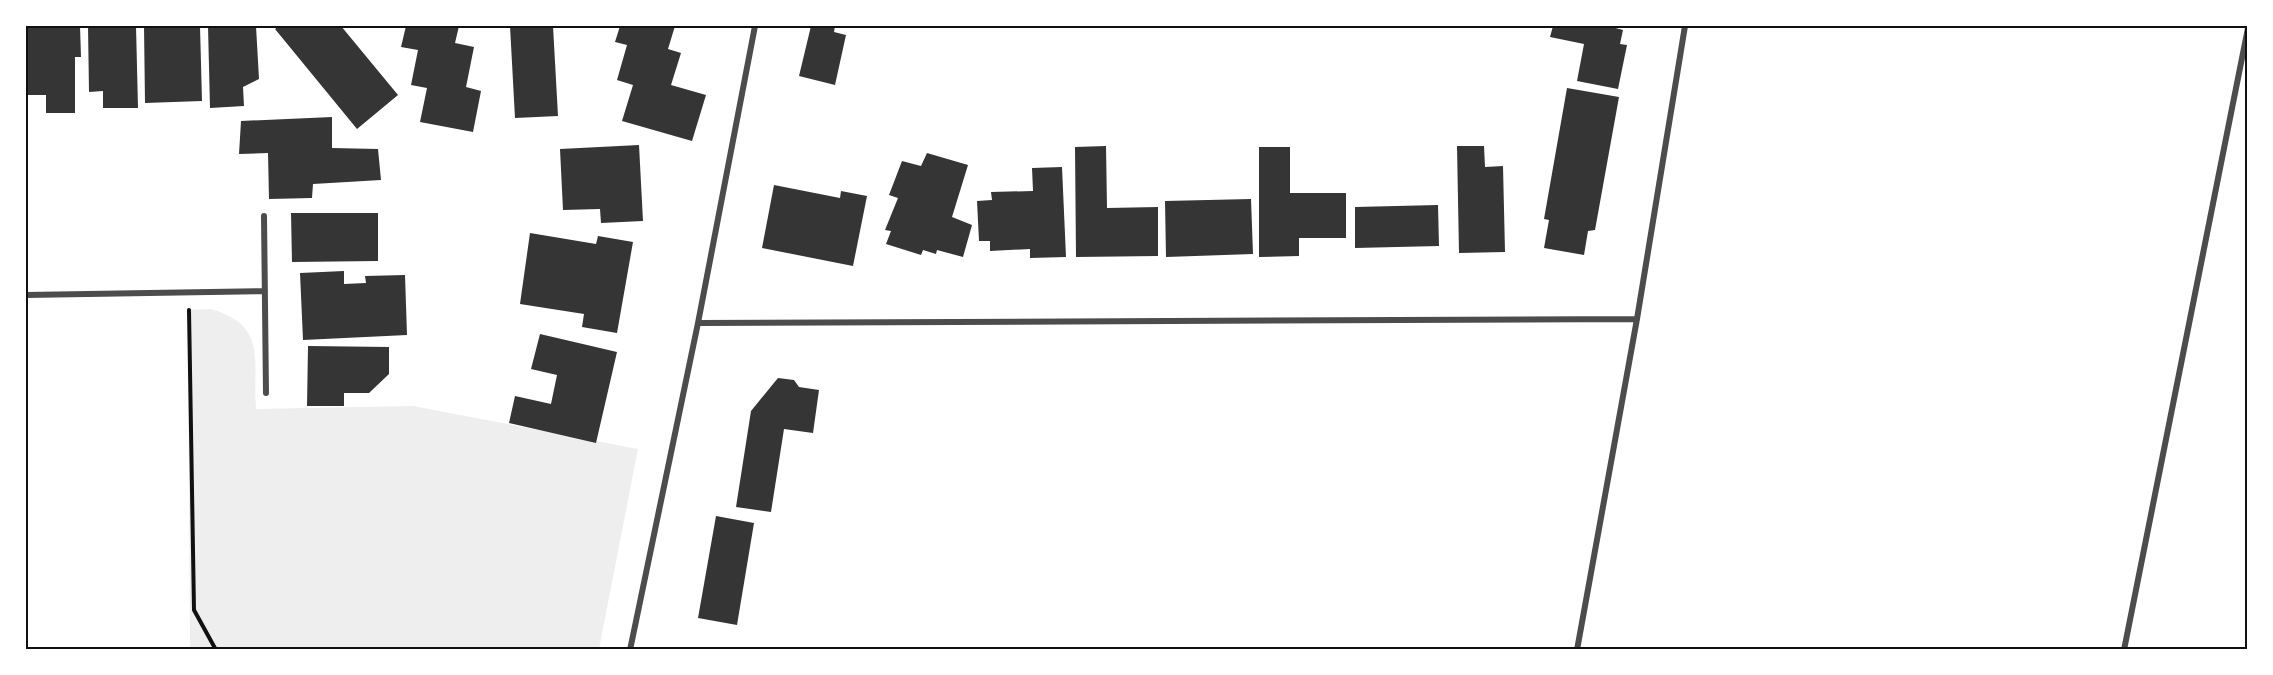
<svg xmlns="http://www.w3.org/2000/svg" width="2273" height="675" font-family="'DM Sans',sans-serif">
<rect width="100%" height="100%" fill="#fff"/>
<path fill="#eee" d="M 211,309 C 269,326 252,362 256,409 L 413,406 L 638,449 L 599,649 L 190,649 L 188,310 Z"/>
<path fill="#353535" d="M 26,26 L 80,26 L 81,57 L 75,57 L 75,113 L 46,113 L 46,95 L 26,95 Z
M 88,26 L 136,26 L 138,108 L 103,108 L 103,91 L 89,92 Z
M 144,26 L 200,26 L 202,101 L 145,103 Z
M 208,26 L 256,26 L 259,79 L 243,87 L 244,106 L 210,108 Z
M 279,26 L 341,26 L 398,95 L 357,129 L 275,29 Z
M 406,26 L 459,26 L 455,43 L 474,47 L 466,87 L 481,91 L 473,132 L 420,122 L 427,88 L 411,85 L 418,50 L 401,47 Z
M 510,26 L 553,26 L 558,116 L 515,118 Z
M 620,26 L 675,26 L 668,49 L 681,53 L 671,85 L 706,95 L 692,141 L 622,121 L 633,85 L 617,80 L 627,45 L 615,42 Z
M 811,26 L 835,26 L 834,32 L 846,35 L 835,85 L 799,76 Z
M 1553,26 L 1608,26 L 1623,30 L 1620,44 L 1627,45 L 1618,89 L 1577,81 L 1584,44 L 1550,37 Z
M 1567,88 L 1619,97 L 1595,230 L 1588,231 L 1584,255 L 1544,248 L 1549,220 L 1544,219 Z
M 332,117 L 332,148 L 378,149 L 381,180 L 313,184 L 312,198 L 269,199 L 268,153 L 239,154 L 241,121 Z
M 639,145 L 643,221 L 601,223 L 600,209 L 563,210 L 560,149 Z
M 1106,146 L 1107,208 L 1158,207 L 1158,256 L 1076,257 L 1075,147 Z
M 1457,146 L 1484,146 L 1485,167 L 1503,166 L 1505,252 L 1459,253 Z
M 1259,147 L 1290,147 L 1290,193 L 1346,193 L 1346,238 L 1299,238 L 1299,256 L 1259,257 Z
M 927,153 L 968,165 L 952,217 L 972,225 L 963,257 L 937,250 L 936,254 L 923,250 L 921,255 L 886,244 L 891,231 L 885,230 L 898,198 L 889,195 L 902,161 L 921,166 Z
M 1062,167 L 1066,257 L 1030,258 L 1030,249 L 990,251 L 990,241 L 979,241 L 977,201 L 992,200 L 991,192 L 1033,191 L 1032,168 Z
M 774,185 L 840,198 L 841,191 L 867,196 L 853,266 L 762,248 Z
M 1251,199 L 1253,254 L 1166,257 L 1165,201 Z
M 1438,205 L 1439,246 L 1355,248 L 1355,207 Z
M 291,213 L 378,213 L 378,261 L 292,262 Z
M 530,233 L 596,244 L 598,236 L 633,242 L 617,333 L 582,327 L 584,314 L 520,304 Z
M 344,271 L 344,284 L 366,283 L 365,276 L 405,275 L 407,335 L 303,340 L 300,273 Z
M 540,334 L 617,352 L 596,443 L 509,423 L 515,396 L 551,404 L 557,375 L 531,369 Z
M 308,346 L 389,347 L 389,374 L 369,393 L 344,393 L 344,406 L 307,406 Z
M 778,378 L 794,380 L 799,387 L 819,390 L 813,433 L 784,429 L 771,512 L 736,507 L 751,411 Z
M 716,516 L 754,523 L 737,625 L 698,618 Z"/>
<g fill="none" stroke-linecap="round" stroke-linejoin="round">
<path stroke="#111" stroke-width="4" d="M 189,310 L 194,610 L 216,650"/>
<path stroke="#4c4c4c" stroke-width="6" d="M 264,216 L 266,393
M 26,295 L 265,291
M 698,323 L 1637,319
M 630,650 L 698,323 L 755,26
M 1577,650 L 1637,319 L 1685,26
M 2124,650 L 2248,28"/>
</g>
<rect width="2273" height="675" fill="none" stroke="#ffffff" stroke-width="54"/>
<rect x="27" y="27" width="2219" height="621" fill="none" stroke="#111" stroke-width="2"/>
</svg>
